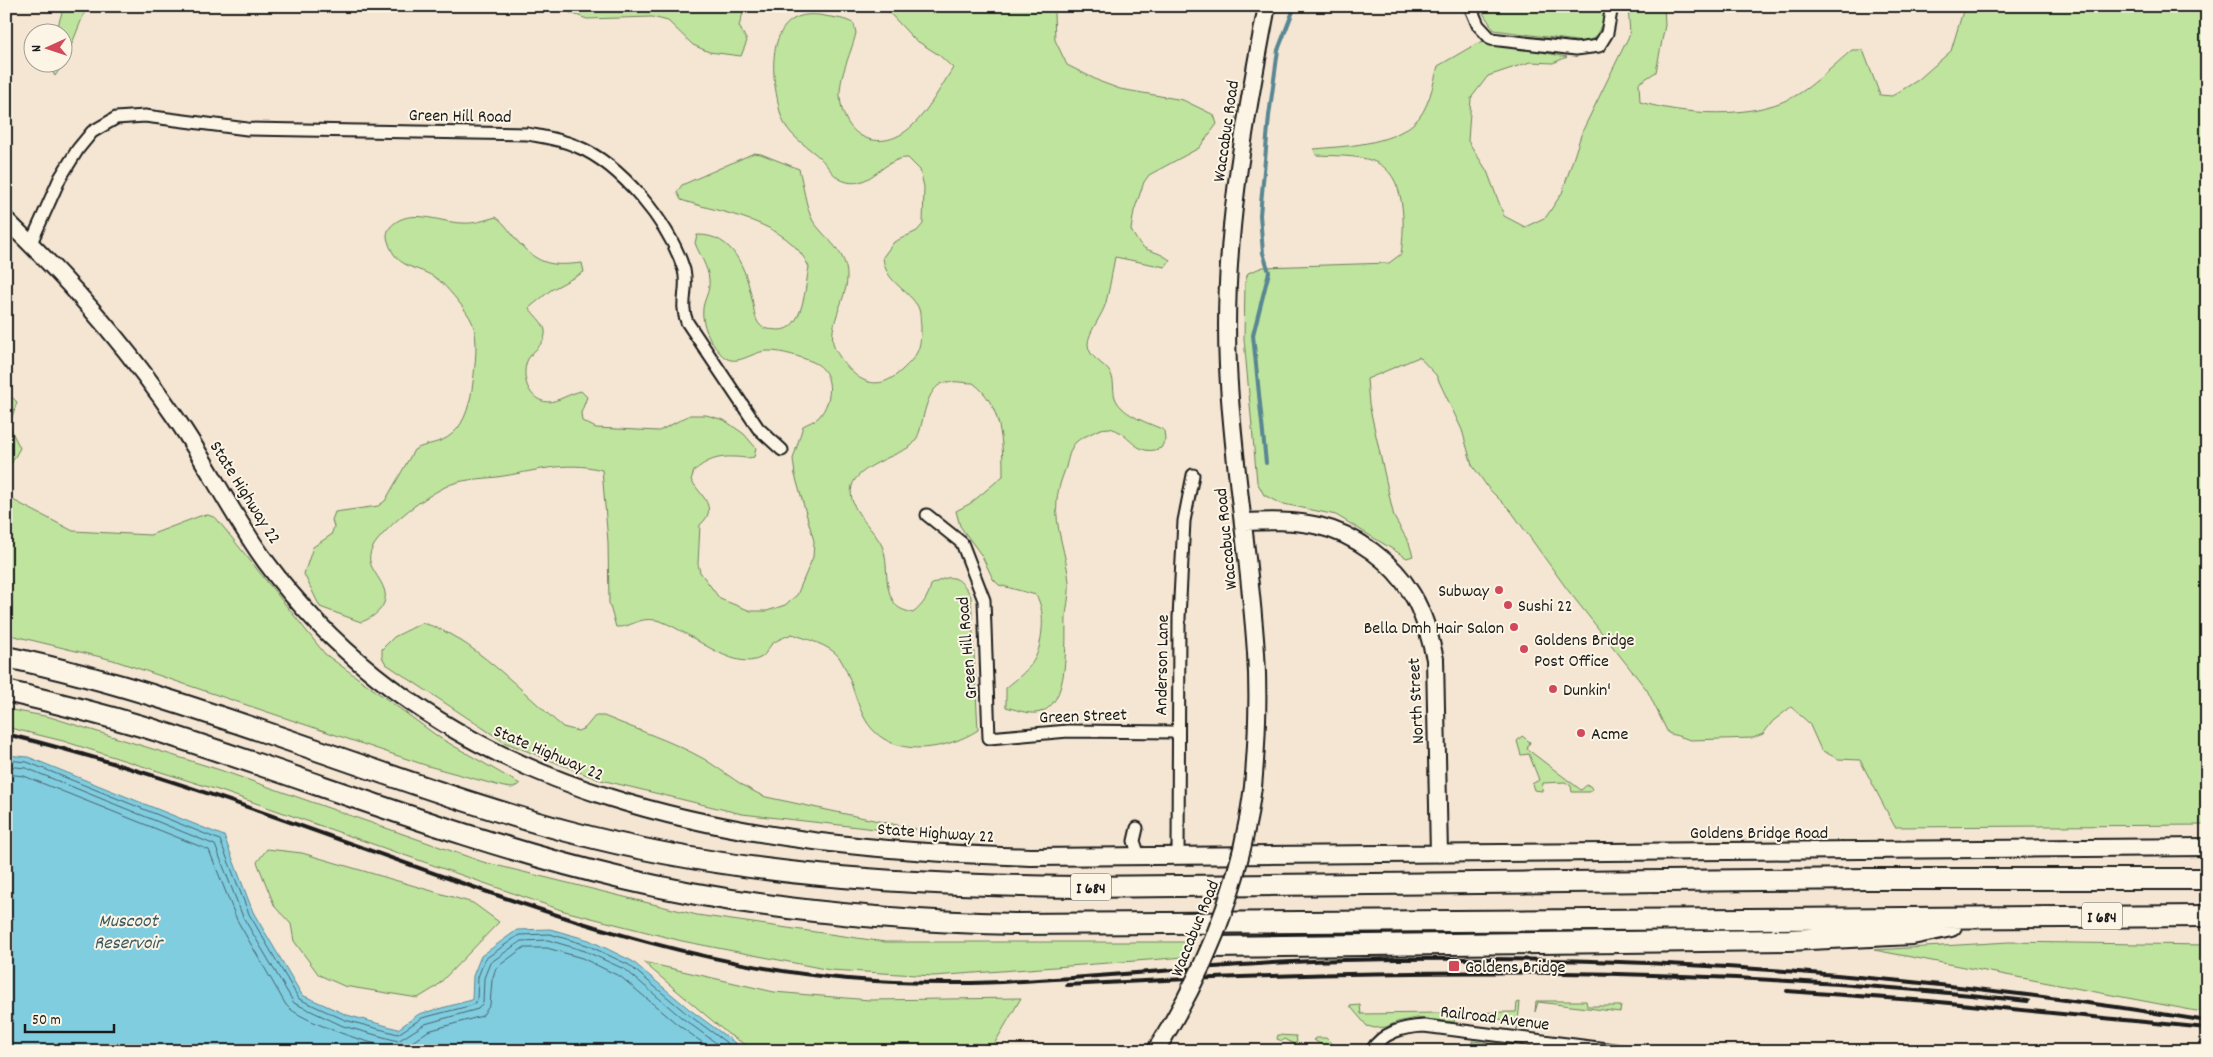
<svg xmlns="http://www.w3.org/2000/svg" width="2213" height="1057" font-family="Dekko,sans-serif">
<rect width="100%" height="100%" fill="#f5e6d3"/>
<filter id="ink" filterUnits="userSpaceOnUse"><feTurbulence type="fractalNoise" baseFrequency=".02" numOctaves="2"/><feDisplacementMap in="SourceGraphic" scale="10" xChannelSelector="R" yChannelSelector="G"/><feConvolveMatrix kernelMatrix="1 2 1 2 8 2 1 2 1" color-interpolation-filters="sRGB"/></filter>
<g filter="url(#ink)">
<path fill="#bfe49e" stroke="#6e805d" d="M 64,6 L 87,6 L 65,61 L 55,76 L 47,63 L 62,62 L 62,32 L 56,32 Z
M 552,6 L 751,6 L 744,10 L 739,26 L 747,41 L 741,56 L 709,52 L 693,45 L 668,21 L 652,17 L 587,19 Z
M 883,6 L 1060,6 L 1054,13 L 1055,40 L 1067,65 L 1101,82 L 1120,89 L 1183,100 L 1214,115 L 1217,124 L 1199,148 L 1149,175 L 1144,182 L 1134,211 L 1131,230 C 1146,258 1149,245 1170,260 L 1165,267 L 1115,257 C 1112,272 1110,287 1106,302 C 1103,315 1088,332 1088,344 C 1088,358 1105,363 1111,374 C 1115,382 1112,392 1116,400 C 1124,416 1149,423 1164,430 L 1165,440 L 1161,448 C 1129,462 1126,413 1092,433 C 1087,436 1080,438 1076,442 C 1070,448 1068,459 1066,467 C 1062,478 1058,488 1057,500 C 1054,527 1067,555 1069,582 C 1070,593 1067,605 1066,616 C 1065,640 1071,709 1036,713 C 1027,714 1014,709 1006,707 L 1006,688 C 1030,668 1039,662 1042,629 C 1043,618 1042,605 1036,595 L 999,585 L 993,579 L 982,556 L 960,526 L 956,511 L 971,503 L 1003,476 C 1003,444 1002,404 973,383 C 964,383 951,380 943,383 C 927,389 924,416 920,430 C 918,436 916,442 911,446 C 896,456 857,467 852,486 C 846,509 874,528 882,546 C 890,564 882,588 896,605 C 900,610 907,611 913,613 C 923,605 928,597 931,585 C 951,573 959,575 971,596 L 978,730 C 944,752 886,760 864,717 C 854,698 851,675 839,657 C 830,645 806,639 792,634 C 785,637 776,640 771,645 C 768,648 766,654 762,657 C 733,675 685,626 656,620 C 636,617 632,628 616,627 L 609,603 L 608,542 L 602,470 C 565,460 533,472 497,477 C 481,479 459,479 445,487 C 420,500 395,519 377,541 C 360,563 377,570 384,589 C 390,605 374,618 361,622 L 320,607 L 304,574 L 313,547 L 331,535 L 334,527 L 332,520 L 335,512 L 378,506 L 385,501 L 414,450 C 426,443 441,444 452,434 C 466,423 471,399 473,382 C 475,367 479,336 472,322 C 468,312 450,291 442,283 C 422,264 397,273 388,241 C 385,233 389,227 396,222 C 415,209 442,223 463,223 C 474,224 485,220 496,217 C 506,224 511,234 519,243 C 540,266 553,266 582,263 L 584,272 L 551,290 L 529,308 C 534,315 543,322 545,330 C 547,343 534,349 528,359 C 520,375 528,401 548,402 C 557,402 571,393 581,391 L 587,397 L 581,413 L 582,421 L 596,428 L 659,431 L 690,415 L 706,415 L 724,420 L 744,434 L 756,448 L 754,457 C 746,459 742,457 734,457 C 719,456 706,460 694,471 L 691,480 C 702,497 719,508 700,525 L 698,564 L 700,572 L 720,599 L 751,611 L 767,611 L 785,605 L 797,595 L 813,557 L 814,541 L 795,475 L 793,459 L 803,426 C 808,423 815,421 819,417 C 833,401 835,371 813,362 C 801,357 782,351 769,351 C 752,350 735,371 720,353 C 710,342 701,324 703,308 C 705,296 710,293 709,279 C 708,267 699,254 695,243 L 697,235 C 734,234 746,270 752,299 C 754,307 754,319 760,325 C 764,330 771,329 778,330 C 804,331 805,286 809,267 C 788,220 723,214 681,200 L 677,192 L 682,185 L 754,153 L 761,154 L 799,169 C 803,183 806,209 813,221 C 826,240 848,252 847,278 C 847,300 824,330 836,351 C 853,379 875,396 902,370 C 918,355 921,349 921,327 C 920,320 921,311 917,305 C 905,287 885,282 883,257 L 894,242 L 917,231 L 923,224 L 924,187 L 920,170 L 908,158 C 885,157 871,188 847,182 C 833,179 829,166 819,157 C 809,148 796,140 788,129 C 781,121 779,108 777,97 C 769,60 772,5 825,16 C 835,18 845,18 854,24 L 856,33 C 851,55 836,81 841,104 C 848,143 886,152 913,125 C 928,111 942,85 953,68 L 939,55 L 914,39 Z
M 1482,6 L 1603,6 L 1604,20 L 1595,38 L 1584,42 L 1494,30 L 1483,13 Z
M 1628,6 L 1664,6 L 1665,25 L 1656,72 L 1639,83 L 1640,102 C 1685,115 1749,119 1791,98 C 1809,90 1835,64 1852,50 L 1863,50 L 1880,95 L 1892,96 L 1918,80 L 1951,51 L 1963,11 L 1961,6 L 2207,6 L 2207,825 L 1895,827 L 1860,760 L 1838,759 L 1821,750 L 1809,723 L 1791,707 L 1773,721 L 1763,734 L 1753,738 L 1691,740 L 1668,733 L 1647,690 L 1567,589 L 1511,511 L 1489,489 L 1472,465 L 1462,430 L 1436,375 L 1419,357 L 1367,379 L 1369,404 L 1394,517 L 1409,543 L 1413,556 L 1407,558 L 1336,515 L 1279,503 L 1264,495 L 1257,482 L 1244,339 L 1245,282 L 1248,273 L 1263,267 L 1389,263 L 1401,254 C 1405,225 1407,173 1373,161 C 1357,155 1333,156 1316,155 L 1314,149 C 1346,146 1389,145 1414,123 C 1429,110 1433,84 1438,66 L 1476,44 L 1484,41 L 1567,57 L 1553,63 L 1530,62 L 1488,76 L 1471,98 L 1468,141 L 1487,171 L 1504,216 L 1525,227 L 1546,217 L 1562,193 L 1582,132 L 1630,34 Z
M 6,395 L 11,396 L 17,402 L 10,423 L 12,432 L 20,448 L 7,471 L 6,482 Z
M 6,491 L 9,498 L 73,531 L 150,535 L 200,516 L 208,515 L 216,518 L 325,654 L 440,738 L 520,784 L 512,788 L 504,787 L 428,766 L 113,660 L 6,634 Z
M 422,623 C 468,633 526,696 563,727 L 578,731 L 585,728 L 595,716 L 604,716 C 637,730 672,741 704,759 C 725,772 743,788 766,797 L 916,829 L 911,833 L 742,814 L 597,779 L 504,742 L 386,664 L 382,657 L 382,649 L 394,637 Z
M 6,709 L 50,717 L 220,770 L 483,862 L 697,915 L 885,942 L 1188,942 L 1189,950 L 1183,957 L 1162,959 L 934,976 L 830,970 L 682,941 L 564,911 L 221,791 L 63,741 L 6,727 Z
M 1522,736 L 1530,742 L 1527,749 L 1581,790 L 1587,785 L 1590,786 L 1592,789 L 1590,792 L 1572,792 L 1571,786 L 1565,782 L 1543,783 L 1542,791 L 1534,790 L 1532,784 L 1539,780 L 1529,754 L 1521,755 L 1517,741 Z
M 267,849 L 302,853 L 473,903 L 499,922 L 436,987 L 418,998 L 344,986 L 319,975 L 294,941 L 291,924 L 275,907 L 257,862 Z
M 2009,942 L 2207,945 L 2207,1013 L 1874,950 Z
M 643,962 L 774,992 L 870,1000 L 1021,998 L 990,1051 L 779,1051 L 751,1048 L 728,1034 Z
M 1536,1001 L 1586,1001 L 1587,1006 L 1621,1006 L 1620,1012 L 1538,1002 L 1535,1012 Z
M 1520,1002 L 1517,1030 L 1515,1021 L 1457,1014 L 1454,1022 L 1416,1018 L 1397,1022 L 1386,1027 L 1375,1028 L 1367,1026 L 1350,1006 L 1360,1005 L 1361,1014 L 1516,1012 L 1517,1003 Z
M 1278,1035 L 1296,1036 L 1297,1042 L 1294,1044 L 1285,1039 L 1282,1041 L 1277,1039 Z
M 1315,1038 L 1326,1038 L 1332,1044 L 1331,1048 L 1328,1049 L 1314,1040 Z
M 1472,1041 L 1559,1051 L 1473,1051 Z"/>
<path fill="#81cde0" stroke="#598692" d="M 6,755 L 28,757 L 224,836 L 253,912 L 302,995 L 347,1015 L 398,1029 L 419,1014 L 472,1000 L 473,976 L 481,956 L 517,930 L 550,929 L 589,940 L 632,961 L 689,1009 L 746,1051 L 6,1051 Z"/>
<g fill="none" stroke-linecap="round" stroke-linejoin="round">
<path stroke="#44636a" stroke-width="1" d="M 6,760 L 27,762 L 220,840 L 249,914 L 299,999 L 345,1020 L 398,1034 L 422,1018 L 473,1005 L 477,1000 L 478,977 L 485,959 L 519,935 L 550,934 L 587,945 L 629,965 L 686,1013 L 738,1051
M 6,766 L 26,768 L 215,845 L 243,917 L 294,1003 L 343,1026 L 398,1041 L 425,1024 L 478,1009 L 483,1003 L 484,978 L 490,963 L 521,941 L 548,940 L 585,951 L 626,970 L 682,1018 L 727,1051
M 6,774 L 24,776 L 209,850 L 237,920 L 286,1005 C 299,1021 378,1048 399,1048 L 408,1045 L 428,1031 L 482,1016 L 490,1005 L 492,980 L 496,968 L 523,948 L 547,948 L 582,958 L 621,977 L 677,1024 L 714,1051"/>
<path stroke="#598692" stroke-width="4" d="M 1266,463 L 1253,335 L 1269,272 L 1263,253 L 1260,215 L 1269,116 L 1278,50 L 1295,6"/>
<defs>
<path id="minor" d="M 1470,6 L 1478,25 L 1491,39 L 1576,49 L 1599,46 L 1607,33 L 1612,6
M 31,243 L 60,178 L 78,149 L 92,132 L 116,118 L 145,116 L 247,129 L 528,134 C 544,137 561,139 576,146 C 621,164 670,224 684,270 C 689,289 679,303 687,322 L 758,428 L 782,450
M 927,515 L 962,543 L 984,600 L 989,738 L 1068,731 L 1177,732
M 1137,828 L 1134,841 L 1139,856
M 1178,856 L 1179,618 L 1184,521 L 1193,475
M 1371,1051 C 1383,1032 1403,1027 1424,1026 L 1622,1051"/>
<path id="secondary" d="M 6,220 C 70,281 128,348 177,420 C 209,466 233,517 266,562 C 447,806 747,848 1030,857 L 2207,847
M 1243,522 C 1268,521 1294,520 1319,526 C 1355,534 1393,562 1412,594 C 1424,614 1430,637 1435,659 L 1439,854
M 1253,787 C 1257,742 1259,697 1256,653 C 1250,557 1232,462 1228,366 C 1222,245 1244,125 1267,6
M 1155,1051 L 1164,1037"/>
<path id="motorway" d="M 6,657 C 198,697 378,780 567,831 C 735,876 906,885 1078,887 L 1867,879 L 2207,879
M 6,691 C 54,702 101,714 148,728 C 305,777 459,840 620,878 C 750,909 881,921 1014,924 L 2207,916
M 1211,947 L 1789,940 L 1912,934 L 1951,926"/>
</defs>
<use href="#minor" stroke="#1c1c1c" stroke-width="15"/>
<use href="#secondary" stroke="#1c1c1c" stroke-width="20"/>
<use href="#motorway" stroke="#1c1c1c" stroke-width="24"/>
<use href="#minor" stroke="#fcf5e5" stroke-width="11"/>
<use href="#secondary" stroke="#fcf5e5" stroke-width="16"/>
<use href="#motorway" stroke="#fcf5e5" stroke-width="20"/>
<path stroke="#1c1c1c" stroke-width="4" d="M 6,734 C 159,771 307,829 456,881 C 584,926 712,967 848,979 C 1013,994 1178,963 1343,960 C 1633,953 1921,974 2207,1021
M 1067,985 C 1386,967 1710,965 2028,1001
M 1787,991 L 1929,1001 L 2207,1028"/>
<defs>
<path id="secondary-bridge" d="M 1164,1037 C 1211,959 1242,877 1253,787"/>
</defs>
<use href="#secondary-bridge" stroke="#1c1c1c" stroke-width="20" stroke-linecap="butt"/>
<use href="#secondary-bridge" stroke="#fcf5e5" stroke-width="16"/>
</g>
</g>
<g fill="#d1495b" stroke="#fcf5e5" stroke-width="2">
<circle cx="1499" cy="590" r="5"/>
<circle cx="1508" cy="605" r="5"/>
<circle cx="1514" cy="627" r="5"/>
<circle cx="1524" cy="649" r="5"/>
<circle cx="1553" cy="689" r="5"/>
<circle cx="1581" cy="733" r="5"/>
<rect x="1448" y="960" width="12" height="12" rx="2.5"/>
</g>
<g text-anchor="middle" stroke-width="4" stroke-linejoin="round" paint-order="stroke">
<g fill="#fcf5e5" stroke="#5f5d58" stroke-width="1">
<rect x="1071" y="873.5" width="40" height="27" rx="4"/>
<rect x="2082" y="902.5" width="40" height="27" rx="4"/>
</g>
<g font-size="16" font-weight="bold" fill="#1c1c1c">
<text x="1091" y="893">I 684</text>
<text x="2102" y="922">I 684</text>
</g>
<g font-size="18" fill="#1c1c1c" stroke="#fcf5e5">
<text transform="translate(460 115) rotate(1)" y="6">Green Hill Road</text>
<text transform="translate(1225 131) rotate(-82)" y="6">Waccabuc Road</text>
<text transform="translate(246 492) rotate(58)" y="6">State Highway 22</text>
<text transform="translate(1225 539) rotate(-96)" y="6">Waccabuc Road</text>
<text transform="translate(966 648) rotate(-95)" y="6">Green Hill Road</text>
<text transform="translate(1161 665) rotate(-89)" y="6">Anderson Lane</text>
<text transform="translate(1415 701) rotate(-93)" y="6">North Street</text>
<text transform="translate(1083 715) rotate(-2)" y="6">Green Street</text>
<text transform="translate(549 752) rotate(23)" y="6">State Highway 22</text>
<text transform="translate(936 832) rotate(4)" y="6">State Highway 22</text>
<text x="1759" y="838">Goldens Bridge Road</text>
<text transform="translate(1194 928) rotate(-68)" y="6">Waccabuc Road</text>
<text transform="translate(1495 1017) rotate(7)" y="6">Railroad Avenue</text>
</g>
<g font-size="18" fill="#1c1c1c" stroke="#fcf5e5" text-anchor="start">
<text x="1489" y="596" text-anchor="end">Subway</text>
<text x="1518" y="611">Sushi 22</text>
<text x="1504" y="633" text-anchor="end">Bella Dmh Hair Salon</text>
<text x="1534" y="645">Goldens Bridge<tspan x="1534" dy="21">Post Office</tspan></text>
<text x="1563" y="695">Dunkin'</text>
<text x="1591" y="739">Acme</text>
<text x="1465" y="972">Goldens Bridge</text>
</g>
<g font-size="19" font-style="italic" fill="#3f5a61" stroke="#fcf5e5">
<text x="128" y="926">Muscoot<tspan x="128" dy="22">Reservoir</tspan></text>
</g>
</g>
<rect width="2213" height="1057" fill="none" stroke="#fcf5e5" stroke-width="25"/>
<rect x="12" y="12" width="2188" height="1032" fill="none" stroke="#1c1c1c" stroke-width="2" filter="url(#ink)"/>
<g transform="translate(48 48) rotate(267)"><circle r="24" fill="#fcf5e5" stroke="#a29e95"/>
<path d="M0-4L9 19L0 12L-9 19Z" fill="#d1495b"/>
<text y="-8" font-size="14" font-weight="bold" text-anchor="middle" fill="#1c1c1c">N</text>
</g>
<path d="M25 1024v8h89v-8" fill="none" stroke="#1c1c1c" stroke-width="2.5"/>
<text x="32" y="1024" font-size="15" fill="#1c1c1c" stroke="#fcf5e5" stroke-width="4" paint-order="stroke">50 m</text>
</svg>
